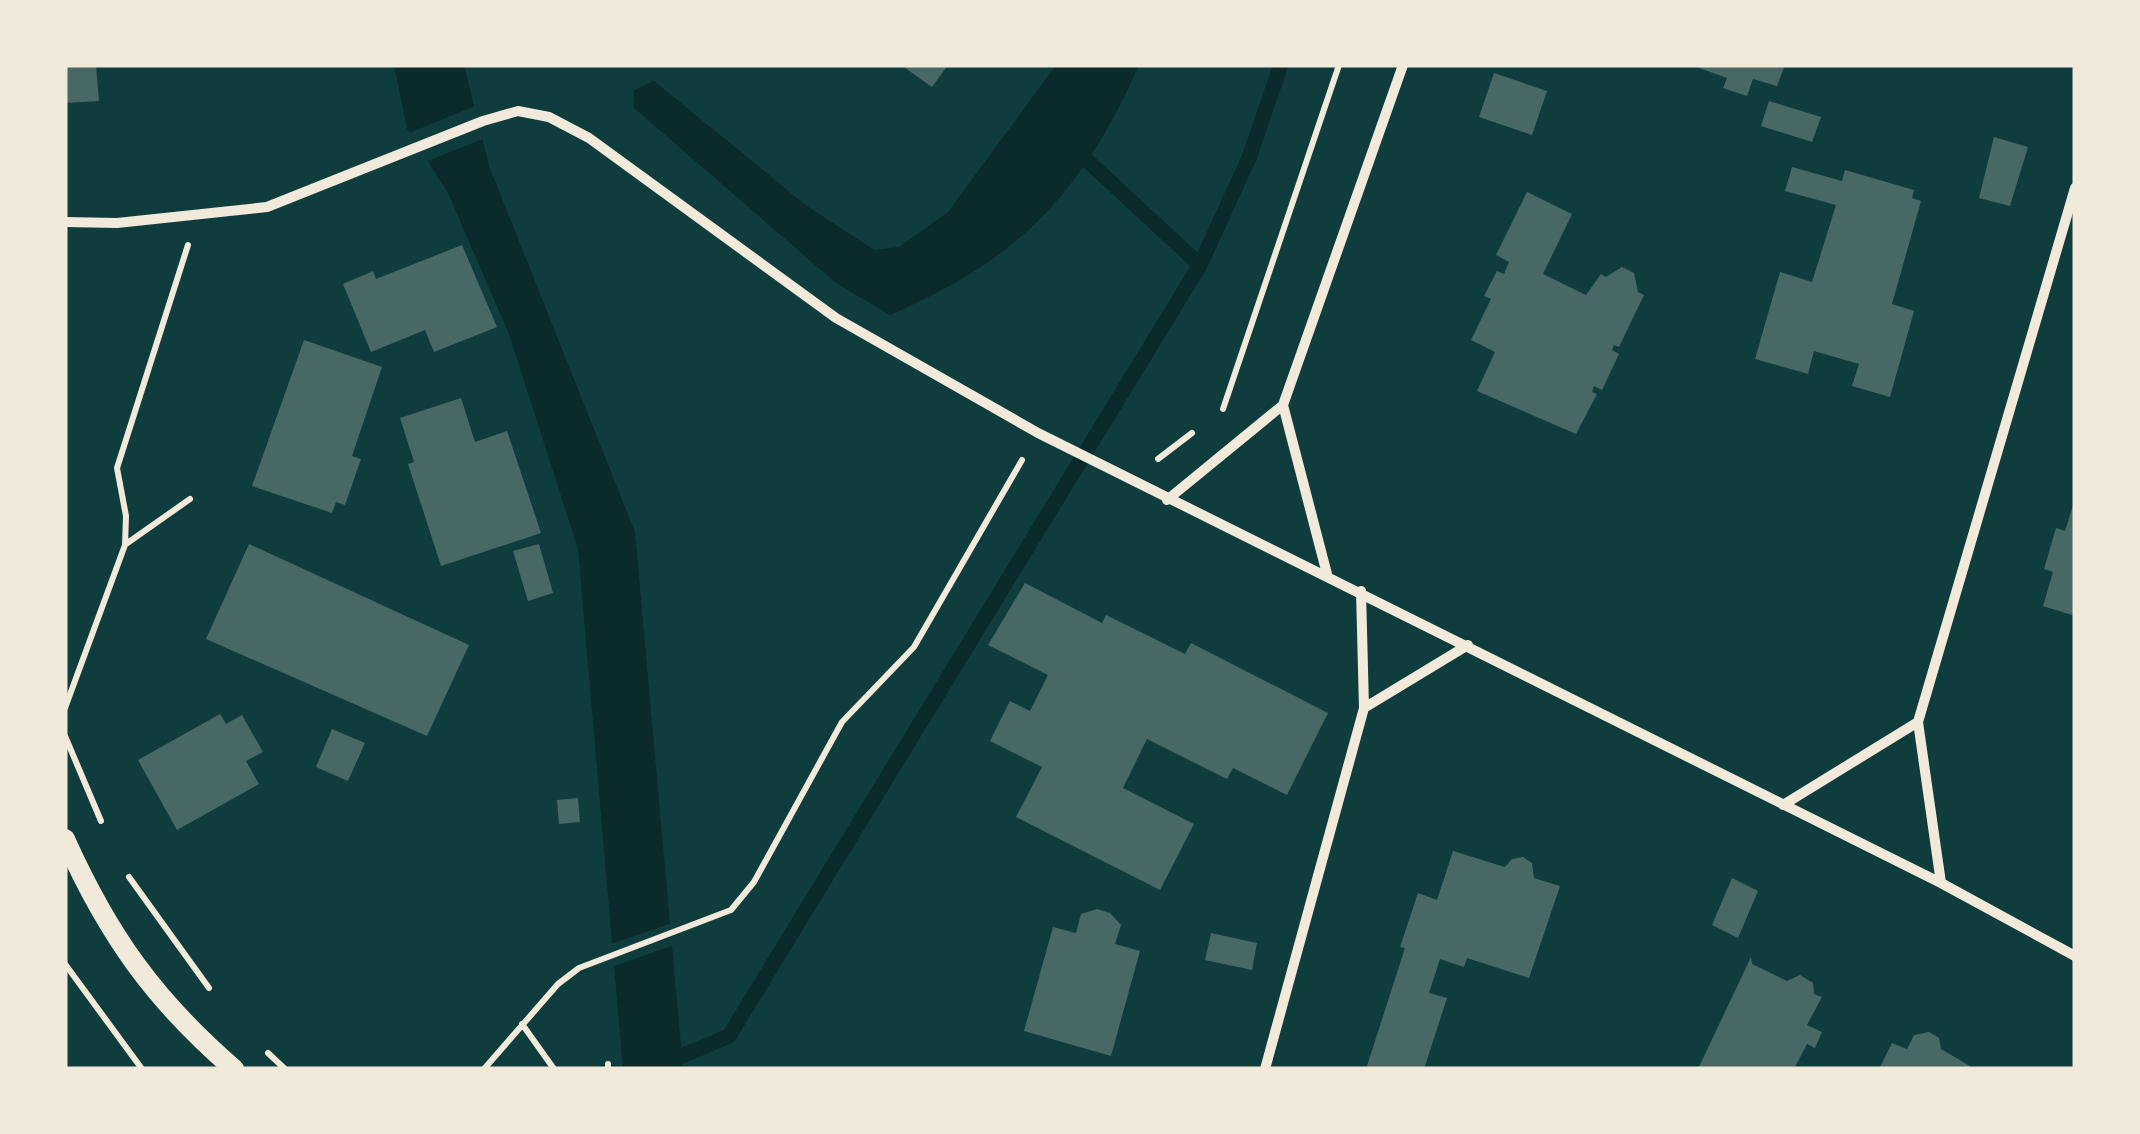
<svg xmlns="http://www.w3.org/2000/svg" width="2140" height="1134" font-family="Literata,serif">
<rect width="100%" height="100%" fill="#0f3d3e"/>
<path fill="#0a2a2b" d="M 394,65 L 464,65 L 489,166 L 635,532 L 683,1069 L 623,1069 L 578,549 L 509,334 L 448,193 L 407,129 Z
M 1056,65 L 1139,65 C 1082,193 1020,259 890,315 L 836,283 L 634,108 L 634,90 L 654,81 L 807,206 L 874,250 L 899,247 L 948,212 Z"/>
<path fill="#0f3d3e" d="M 478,105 L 488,137 L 425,162 L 409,133 Z
M 675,922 L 677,944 L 609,968 L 608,945 Z"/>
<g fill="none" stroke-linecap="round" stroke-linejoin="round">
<path stroke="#0a2a2b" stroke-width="15" d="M 1077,151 L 1200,265
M 663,1064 L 729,1036 L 1200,265 L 1249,158 L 1281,65"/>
</g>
<path fill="#486865" d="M 65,65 L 96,65 L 99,101 L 65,103 Z
M 901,65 L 948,65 L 932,87 Z
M 1691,65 L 1785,65 L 1777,86 L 1753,79 L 1747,96 L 1723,88 L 1727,78 Z
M 1494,73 L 1547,91 L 1532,135 L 1479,117 Z
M 1769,101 L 1821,117 L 1812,142 L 1761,126 Z
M 1994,137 L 2028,147 L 2010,206 L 1979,198 Z
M 1792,167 L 1842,181 L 1845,170 L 1914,190 L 1912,198 L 1921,201 L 1892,304 L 1914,311 L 1890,397 L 1852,386 L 1859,364 L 1814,351 L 1808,374 L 1755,359 L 1780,272 L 1812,282 L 1836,205 L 1785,191 Z
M 1527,192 L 1572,214 L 1543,274 L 1586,295 L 1601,274 L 1606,277 L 1622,267 L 1634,273 L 1638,292 L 1644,295 L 1619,347 L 1614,345 L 1612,350 L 1619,354 L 1602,390 L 1594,386 L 1592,392 L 1597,394 L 1576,434 L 1477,391 L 1495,352 L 1471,340 L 1491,299 L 1484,296 L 1497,271 L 1504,274 L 1509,262 L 1496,255 Z
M 462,245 L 497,327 L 434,352 L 425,330 L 371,352 L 343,284 L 373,271 L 376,279 Z
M 304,340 L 382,367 L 352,456 L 361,459 L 345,505 L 336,502 L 332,513 L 252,486 Z
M 461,398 L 475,442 L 507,431 L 541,533 L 441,566 L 408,464 L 414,462 L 400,418 Z
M 2075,499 L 2075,616 L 2043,606 L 2053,572 L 2044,569 L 2056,528 L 2065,531 Z
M 249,544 L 469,645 L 427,736 L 206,639 Z
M 539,544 L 553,593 L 528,601 L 513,551 Z
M 1025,583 L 1102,623 L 1106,615 L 1185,654 L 1191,643 L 1328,713 L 1287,795 L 1233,768 L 1227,779 L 1147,739 L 1123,788 L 1194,824 L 1160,890 L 1016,817 L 1042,767 L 990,741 L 1010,701 L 1030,711 L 1048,675 L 988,645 Z
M 220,714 L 226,724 L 242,715 L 263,752 L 246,761 L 259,784 L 177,830 L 138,760 Z
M 332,729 L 365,743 L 348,781 L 316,767 Z
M 578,798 L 580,822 L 559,824 L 557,800 Z
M 1453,851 L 1505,867 L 1512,859 L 1523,857 L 1532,863 L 1534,878 L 1560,886 L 1529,978 L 1467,958 L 1464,967 L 1440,959 L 1429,993 L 1447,998 L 1424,1069 L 1366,1069 L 1405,948 L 1400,947 L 1418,893 L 1437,900 Z
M 1732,878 L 1758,891 L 1738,938 L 1712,925 Z
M 1097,909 L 1110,913 L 1121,925 L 1115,944 L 1140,951 L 1111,1056 L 1024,1031 L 1053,927 L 1076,933 L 1081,914 Z
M 1211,933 L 1257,943 L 1252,970 L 1205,960 Z
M 1751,957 L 1752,964 L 1787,981 L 1800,975 L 1813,983 L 1814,994 L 1822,997 L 1807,1025 L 1822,1032 L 1815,1048 L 1807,1044 L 1794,1069 L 1698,1069 Z
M 1929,1032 L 1939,1038 L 1941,1049 L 1975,1069 L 1879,1069 L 1892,1043 L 1907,1049 L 1914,1035 Z"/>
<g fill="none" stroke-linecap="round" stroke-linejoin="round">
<path stroke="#f1e9da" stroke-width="6" d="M 1223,409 L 1339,65
M 1158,459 L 1192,433
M 126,544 L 190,499
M 65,708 L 125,545 L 126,516 L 117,468 L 188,245
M 65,736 L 101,821
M 129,877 L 209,988
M 65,964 L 142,1069
M 522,1024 L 554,1069
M 268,1053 L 285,1069
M 608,1064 L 608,1069
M 484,1069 L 558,984 L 579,968 L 731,910 L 754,882 L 842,722 L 914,647 L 1022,460"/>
<path stroke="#f1e9da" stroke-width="10" d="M 65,222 L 117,223 L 267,207 L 483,121 L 518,111 L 549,117 L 589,138 L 836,318 L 1038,433 L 1941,883 L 2075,956
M 1283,405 L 1327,574
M 1167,500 L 1283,405 L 1403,65
M 1364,708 L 1468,645
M 1783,805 L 1918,722
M 1941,883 L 1918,722 L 2075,188
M 1265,1069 L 1364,708 L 1361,591"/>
<path stroke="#f1e9da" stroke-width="20" d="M 65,839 C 108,935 154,1000 234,1069"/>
</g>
<rect width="2140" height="1134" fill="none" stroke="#f1e9da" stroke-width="135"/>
</svg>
